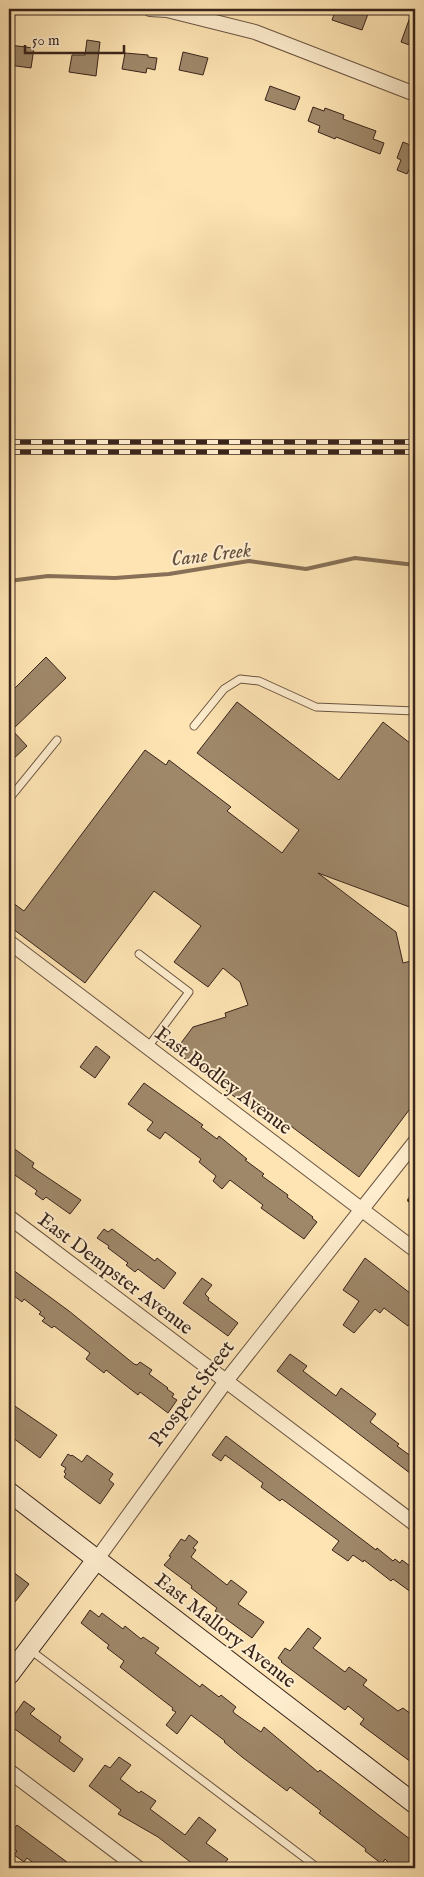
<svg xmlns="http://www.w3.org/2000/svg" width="424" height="1877" font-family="'IM FELL English',serif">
<rect width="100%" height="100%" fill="#fee4b3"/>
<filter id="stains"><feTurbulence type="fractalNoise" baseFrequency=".004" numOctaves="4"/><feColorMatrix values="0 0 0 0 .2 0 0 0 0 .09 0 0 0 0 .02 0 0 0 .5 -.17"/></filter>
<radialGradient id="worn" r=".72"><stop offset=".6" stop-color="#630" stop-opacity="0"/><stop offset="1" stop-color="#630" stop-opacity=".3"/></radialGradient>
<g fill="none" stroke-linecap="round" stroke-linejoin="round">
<path stroke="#877057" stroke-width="4" d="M 9,581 L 48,576 L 115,578 L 169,574 L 249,561 L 306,569 L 355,558 L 415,565"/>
</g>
<path fill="#9f886a" stroke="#39241b" d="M 336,9 L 353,9 L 368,14 L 362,30 L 332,20 Z
M 413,9 L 415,9 L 415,47 L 401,42 Z
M 87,40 L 100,42 L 96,76 L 69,72 L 72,55 L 85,55 Z
M 9,45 L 34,48 L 31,68 L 9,65 Z
M 183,52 L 208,58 L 203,75 L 179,70 Z
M 125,53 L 148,55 L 148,57 L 157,58 L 155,70 L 147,68 L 146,73 L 122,69 Z
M 270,86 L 300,97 L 295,110 L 265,100 Z
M 313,107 L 324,111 L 325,108 L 344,115 L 343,119 L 376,131 L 373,139 L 384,143 L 380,154 L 336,137 L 335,139 L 318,132 L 320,126 L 308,121 Z
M 403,142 L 415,147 L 415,165 L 412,163 L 407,174 L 397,170 L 401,160 L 397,158 Z
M 46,657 L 66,678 L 12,730 L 27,746 L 9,763 L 9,694 Z
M 237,702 L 339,780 L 383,722 L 415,747 L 415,909 L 318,873 L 396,932 L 403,963 L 415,960 L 415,1102 L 359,1177 L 264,1106 L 257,1114 L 175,1051 L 193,1027 L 226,1017 L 225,1013 L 228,1012 L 248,1005 L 240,982 L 223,968 L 208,987 L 174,962 L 201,926 L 154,891 L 85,983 L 9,926 L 9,900 L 24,911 L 145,750 L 166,765 L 169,760 L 231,807 L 227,811 L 282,853 L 299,830 L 197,753 Z
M 96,1046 L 110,1057 L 95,1078 L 80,1067 Z
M 144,1083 L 203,1125 L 201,1127 L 217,1139 L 219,1136 L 247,1159 L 245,1160 L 264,1174 L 262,1176 L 288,1195 L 287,1197 L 313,1217 L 312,1218 L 317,1222 L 304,1239 L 261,1208 L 263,1205 L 230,1180 L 222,1189 L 213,1181 L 216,1176 L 199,1162 L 201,1159 L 165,1132 L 160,1139 L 147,1130 L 153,1122 L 128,1104 Z
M 9,1145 L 34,1163 L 32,1167 L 81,1200 L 70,1214 L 46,1197 L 43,1200 L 35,1194 L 37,1191 L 35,1189 L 9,1171 L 11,1167 L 9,1166 Z
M 104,1229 L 108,1232 L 112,1229 L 155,1261 L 157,1258 L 176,1273 L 164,1289 L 138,1269 L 135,1272 L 126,1265 L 128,1263 L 108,1248 L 109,1246 L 97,1238 Z
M 365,1258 L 415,1297 L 415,1317 L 408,1326 L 384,1308 L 380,1313 L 375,1309 L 354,1333 L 343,1325 L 359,1301 L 343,1290 Z
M 9,1267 L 69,1311 L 134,1364 L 137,1365 L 140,1362 L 152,1370 L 149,1374 L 168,1388 L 167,1389 L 174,1394 L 172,1397 L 177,1400 L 168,1413 L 140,1392 L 138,1395 L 106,1370 L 104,1373 L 86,1359 L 90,1353 L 54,1326 L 52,1328 L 42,1321 L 45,1318 L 39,1314 L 41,1312 L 24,1299 L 22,1302 L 9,1292 Z
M 202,1278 L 212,1285 L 205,1294 L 209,1298 L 208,1300 L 238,1323 L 228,1336 L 183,1303 Z
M 290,1354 L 307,1366 L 303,1371 L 336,1396 L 341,1388 L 376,1414 L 370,1422 L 399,1444 L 397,1446 L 415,1459 L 415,1477 L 277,1371 Z
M 9,1402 L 57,1435 L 40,1458 L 9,1435 Z
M 226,1436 L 376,1550 L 377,1548 L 393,1561 L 395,1559 L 400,1563 L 402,1560 L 415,1570 L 415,1595 L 393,1579 L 391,1581 L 364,1560 L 363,1562 L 353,1555 L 348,1561 L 332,1550 L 339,1541 L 282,1499 L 280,1501 L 261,1487 L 263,1483 L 232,1460 L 225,1455 L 221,1461 L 212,1455 Z
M 68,1454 L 71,1456 L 72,1455 L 82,1462 L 87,1455 L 113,1474 L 109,1480 L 114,1484 L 100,1504 L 64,1477 L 66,1474 L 64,1472 L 66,1468 L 61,1465 Z
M 189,1535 L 198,1542 L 193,1548 L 196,1550 L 191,1557 L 227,1585 L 231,1580 L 247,1592 L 238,1604 L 264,1622 L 252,1638 L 215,1611 L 217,1608 L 213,1605 L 191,1588 L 192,1586 L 164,1565 L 171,1557 L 169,1556 L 181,1539 L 185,1541 Z
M 9,1569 L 29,1584 L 15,1602 L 9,1598 Z
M 90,1610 L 99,1617 L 102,1613 L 123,1629 L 125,1626 L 141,1639 L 143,1637 L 159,1648 L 155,1653 L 191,1680 L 200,1687 L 202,1684 L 219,1697 L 221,1695 L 236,1707 L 233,1711 L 234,1713 L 261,1732 L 264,1727 L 318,1772 L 320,1770 L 415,1843 L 415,1868 L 394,1868 L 385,1859 L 382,1864 L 365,1851 L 366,1849 L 319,1813 L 321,1811 L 290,1787 L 287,1791 L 242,1757 L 224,1742 L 225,1741 L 191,1715 L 177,1734 L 166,1725 L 176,1712 L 172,1710 L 173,1708 L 120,1667 L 124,1661 L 107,1648 L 109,1645 L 105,1642 L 81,1623 Z
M 308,1628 L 321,1638 L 313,1648 L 345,1672 L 349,1667 L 367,1680 L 363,1685 L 398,1711 L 403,1708 L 415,1717 L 415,1765 L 360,1724 L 364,1719 L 348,1706 L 345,1710 L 281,1662 L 282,1661 L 278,1658 L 285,1648 L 290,1651 Z
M 24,1701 L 35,1709 L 30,1714 L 61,1737 L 59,1741 L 83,1759 L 74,1772 L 12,1727 L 14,1724 L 10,1721 Z
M 119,1757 L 131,1765 L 120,1779 L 139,1793 L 141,1791 L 156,1801 L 150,1809 L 185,1835 L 199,1817 L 216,1830 L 206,1843 L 228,1859 L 221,1868 L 198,1868 L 158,1837 L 118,1814 L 121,1810 L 89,1786 L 105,1765 L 110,1768 Z
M 9,1825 L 14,1829 L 17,1825 L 75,1868 L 40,1868 L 27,1858 L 24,1862 L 14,1855 L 17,1851 L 9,1845 Z"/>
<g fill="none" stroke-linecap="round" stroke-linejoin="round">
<defs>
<path id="lane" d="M 194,726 L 224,689 L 240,679 L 259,681 L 316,707 L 415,711
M 9,799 L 57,740
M 139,954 L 189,992 L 148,1047
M 29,1649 L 318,1868"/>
<path id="street" d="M 150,9 L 167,10 L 255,32 L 415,94
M 9,942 L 415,1250
M 9,1217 L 415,1524
M 97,1559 L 226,1381 L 415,1142
M 9,1771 L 138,1868"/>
<path id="secondary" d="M 9,1492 L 415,1804
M 9,1675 L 97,1559"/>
</defs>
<use href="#lane" stroke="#6a5441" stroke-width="9"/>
<use href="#street" stroke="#6a5441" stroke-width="16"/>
<use href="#secondary" stroke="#39241b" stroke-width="21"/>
<use href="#lane" stroke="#feedce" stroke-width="7"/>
<use href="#street" stroke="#feedce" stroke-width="14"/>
<use href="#secondary" stroke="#feedce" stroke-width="19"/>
<defs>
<path id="rail" d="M 9,442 L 415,442
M 9,452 L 415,452
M 410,1200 L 415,1193"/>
</defs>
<use href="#rail" stroke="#39241b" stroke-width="5.5"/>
<use href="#rail" stroke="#feedce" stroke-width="4" stroke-dasharray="11" stroke-linecap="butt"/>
</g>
<g text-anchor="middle" stroke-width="4" stroke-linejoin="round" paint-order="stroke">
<g font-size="20" fill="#39241b" stroke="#feedce">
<text transform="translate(224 1080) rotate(37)" y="7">East Bodley Avenue</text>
<text transform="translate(116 1273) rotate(37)" y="7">East Dempster Avenue</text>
<text transform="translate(191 1393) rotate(-53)" y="7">Prospect Street</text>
<text transform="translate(226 1630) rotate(38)" y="7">East Mallory Avenue</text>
</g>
<g font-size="21" font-style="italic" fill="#66503e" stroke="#feedce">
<text transform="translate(211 554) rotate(-7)" y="7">Cane Creek</text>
</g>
</g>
<rect width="424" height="1877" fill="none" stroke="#fee4b3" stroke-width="30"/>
<rect x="10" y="10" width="404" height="1857" fill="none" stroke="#39241b" stroke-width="2.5"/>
<rect x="15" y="15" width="394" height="1847" fill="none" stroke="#39241b"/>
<path d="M25 45v8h99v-8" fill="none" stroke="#39241b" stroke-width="2.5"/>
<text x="32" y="45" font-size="15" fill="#39241b" stroke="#feedce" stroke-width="4" paint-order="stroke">50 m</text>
<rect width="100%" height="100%" filter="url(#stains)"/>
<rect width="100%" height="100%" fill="url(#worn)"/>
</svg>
